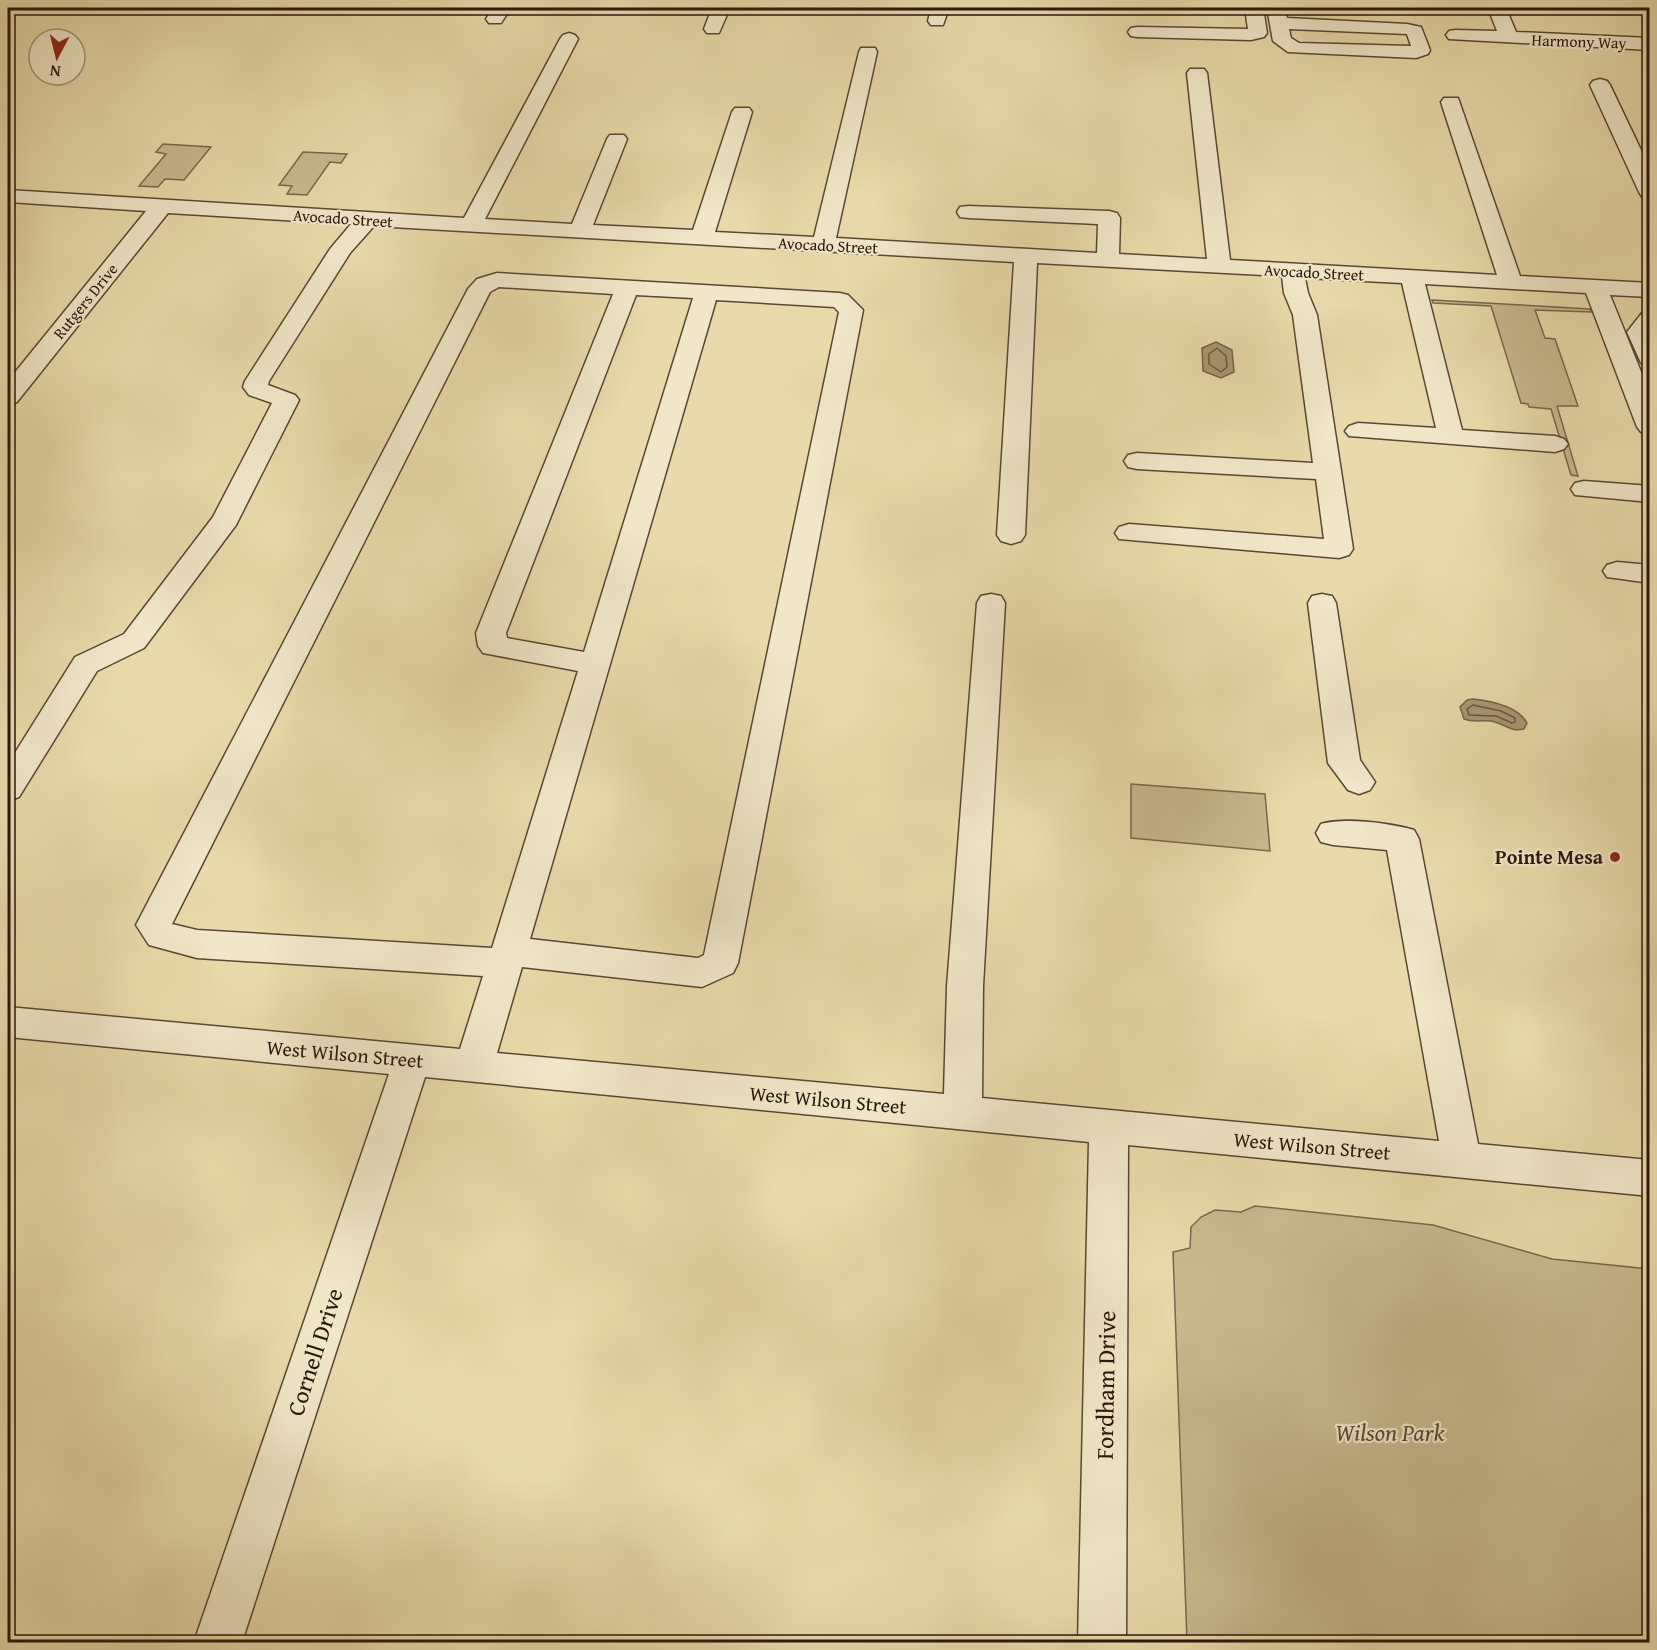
<svg xmlns="http://www.w3.org/2000/svg" width="1657" height="1650" font-family="'Gentium Book Plus',serif">
<rect width="100%" height="100%" fill="#e8daaa"/>
<filter id="stains"><feTurbulence type="fractalNoise" baseFrequency=".00333" numOctaves="4"/><feColorMatrix values="0 0 0 0 .2 0 0 0 0 .09 0 0 0 0 .02 0 0 0 .5 -.17"/></filter>
<radialGradient id="worn" r=".72"><stop offset=".6" stop-color="#630" stop-opacity="0"/><stop offset="1" stop-color="#630" stop-opacity=".3"/></radialGradient>
<path fill="#c8b98f" stroke="#7a684e" stroke-width="1.5" d="M 163,144 L 211,147 L 184,180 L 165,179 L 158,187 L 139,186 L 166,154 L 156,152 Z
M 303,152 L 347,154 L 341,163 L 330,162 L 307,195 L 287,194 L 292,186 L 279,185 Z
M 1432,300 L 1590,309 L 1591,312 L 1535,310 L 1545,338 L 1555,339 L 1578,406 L 1557,406 L 1578,476 L 1571,475 L 1551,409 L 1529,407 L 1528,404 L 1521,403 L 1491,306 L 1433,303 Z
M 1131,784 L 1265,794 L 1270,851 L 1131,838 Z
M 1255,1206 L 1433,1225 L 1552,1259 L 1649,1269 L 1649,1642 L 1187,1642 L 1173,1252 L 1190,1248 L 1191,1227 L 1201,1217 L 1215,1210 L 1241,1212 Z"/>
<path fill="#a89774" stroke="#76634a" stroke-width="1.5" d="M 1216,342 L 1232,350 L 1234,372 L 1221,378 L 1203,371 L 1202,348 Z
M 1473,699 C 1491,701 1518,706 1527,723 L 1524,729 C 1511,732 1506,725 1495,722 C 1485,719 1475,723 1464,719 L 1460,707 L 1467,700 Z"/>
<g fill="none" stroke-linecap="round" stroke-linejoin="round">
<path stroke="#6a5640" stroke-width="1.5" d="M 1217,348 L 1226,356 L 1227,367 L 1221,372 L 1209,364 L 1209,354 Z
M 1473,705 L 1501,711 L 1515,718 L 1515,722 L 1512,723 L 1496,716 L 1469,715 L 1467,709 Z"/>
<defs>
<path id="minor" d="M 493,8 L 511,8 L 501,23 L 489,23 L 486,19 Z
M 712,8 L 730,8 L 719,33 L 707,33 L 704,29 Z
M 931,8 L 949,8 L 943,25 L 931,25 L 928,21 Z
M 1245,8 L 1263,8 L 1267,33 L 1264,37 L 1251,40 L 1137,37 L 1131,36 L 1128,32 L 1131,28 L 1137,27 L 1248,29 Z
M 1267,8 L 1285,8 L 1287,18 L 1407,24 L 1421,27 L 1430,50 L 1428,54 L 1416,58 L 1288,52 L 1273,41 ZM 1289,29 L 1407,34 L 1411,46 L 1299,43 L 1291,38 Z
M 1488,8 L 1506,8 L 1516,32 L 1650,38 L 1650,50 L 1449,39 L 1446,35 L 1449,31 L 1455,30 L 1497,31 Z
M 1640,8 L 1650,8 L 1650,14 L 1644,13 Z
M 569,33 L 575,35 L 578,39 L 485,219 L 572,224 L 607,139 L 610,135 L 624,135 L 627,139 L 593,225 L 693,230 L 732,112 L 735,108 L 749,108 L 752,112 L 715,232 L 814,237 L 859,52 L 861,48 L 875,48 L 877,52 L 836,238 L 1097,253 L 1098,224 L 968,218 L 960,217 L 957,212 L 960,207 L 968,206 L 1109,211 L 1117,213 L 1120,218 L 1119,254 L 1207,259 L 1187,73 L 1190,69 L 1204,69 L 1207,73 L 1230,260 L 1497,275 L 1441,102 L 1444,98 L 1458,98 L 1520,276 L 1650,283 L 1650,297 L 1610,295 L 1650,394 L 1650,435 L 1641,432 L 1637,427 L 1586,293 L 1425,284 L 1462,430 L 1555,436 L 1564,439 L 1568,444 L 1564,449 L 1555,452 L 1349,436 L 1345,431 L 1349,426 L 1358,423 L 1436,428 L 1402,283 L 1305,278 L 1308,293 L 1317,315 L 1353,549 L 1349,555 L 1339,558 L 1119,539 L 1115,533 L 1119,527 L 1129,524 L 1324,539 L 1316,479 L 1137,469 L 1128,467 L 1124,461 L 1128,455 L 1137,453 L 1313,463 L 1293,315 L 1284,293 L 1282,276 L 1037,263 L 1025,535 L 1021,541 L 1011,544 L 1001,541 L 997,535 L 1014,262 L 374,226 L 350,253 L 269,381 L 268,385 L 295,395 L 299,400 L 236,525 L 144,648 L 97,671 L 19,797 L 8,801 L 8,764 L 75,657 L 124,634 L 213,517 L 272,403 L 249,395 L 243,387 L 245,381 L 330,249 L 351,224 L 168,213 L 17,402 L 8,405 L 8,381 L 146,211 L 8,202 L 8,190 L 464,218 L 560,39 L 563,35 Z
M 1600,79 L 1607,81 L 1610,85 L 1650,169 L 1650,198 L 1642,197 L 1639,192 L 1590,85 L 1593,81 Z
M 497,273 L 840,293 L 848,295 L 863,310 L 738,963 L 733,973 L 702,987 L 522,967 L 497,1053 L 944,1094 L 947,986 L 977,603 L 981,596 L 991,594 L 1001,596 L 1005,603 L 983,986 L 982,1098 L 1439,1141 L 1387,850 L 1333,845 L 1321,842 L 1316,833 L 1321,824 C 1344,817 1391,823 1414,830 L 1419,839 L 1478,1144 L 1650,1160 L 1650,1196 L 1128,1145 L 1126,1642 L 1078,1642 L 1089,1142 L 425,1077 L 242,1642 L 194,1642 L 389,1074 L 8,1037 L 8,1007 L 460,1049 L 483,976 L 197,958 L 149,945 L 136,925 L 468,289 L 477,279 ZM 499,287 L 613,294 L 476,633 L 478,646 L 483,653 L 578,671 L 492,948 L 197,930 L 172,924 L 490,292 ZM 636,295 L 693,298 L 584,652 L 507,638 L 506,633 ZM 716,300 L 834,307 L 839,312 L 704,955 L 698,958 L 530,939 Z
M 1650,311 L 1650,365 L 1641,363 L 1627,332 L 1642,313 Z
M 1584,481 L 1650,486 L 1650,502 L 1575,495 L 1571,489 L 1575,483 Z
M 1617,562 L 1650,565 L 1650,583 L 1607,577 L 1603,571 L 1607,565 Z
M 1322,594 L 1332,596 L 1336,603 L 1360,760 L 1375,782 L 1370,790 L 1359,794 L 1348,790 L 1328,763 L 1308,603 L 1312,596 Z"/>
</defs>
<use href="#minor" stroke="#5a4734" stroke-width="3"/>
<use href="#minor" fill="#f0e7c8" fill-rule="evenodd"/>
</g>
<circle fill="#8f2418" stroke="#f0e7c8" stroke-width="2" cx="1615" cy="857" r="6"/>
<g text-anchor="middle" stroke-width="4.5" stroke-linejoin="round" paint-order="stroke">
<g font-size="16" fill="#2b160c" stroke="#f0e7c8">
<text transform="translate(1579 41) rotate(2)" y="6">Harmony Way</text>
<text transform="translate(343 218) rotate(4)" y="6">Avocado Street</text>
<text transform="translate(828 245) rotate(3)" y="6">Avocado Street</text>
<text transform="translate(1314 272) rotate(3)" y="6">Avocado Street</text>
<text transform="translate(85 301) rotate(-51)" y="6">Rutgers Drive</text>
</g>
<g font-size="20" font-weight="bold" fill="#2b160c" stroke="#f0e7c8" text-anchor="end">
<text x="1603" y="864">Pointe Mesa</text>
</g>
<g font-size="20" fill="#2b160c" stroke="#f0e7c8">
<text transform="translate(345 1054) rotate(5)" y="7">West Wilson Street</text>
<text transform="translate(828 1100) rotate(5)" y="7">West Wilson Street</text>
<text transform="translate(1312 1146) rotate(5)" y="7">West Wilson Street</text>
</g>
<g font-size="24" fill="#2b160c" stroke="#f0e7c8">
<text transform="translate(315 1352) rotate(-72)" y="8">Cornell Drive</text>
<text transform="translate(1106 1385) rotate(-89)" y="8">Fordham Drive</text>
</g>
<g font-size="24" font-style="italic" fill="#5a4733" stroke="#f0e7c8">
<text x="1390" y="1441">Wilson Park</text>
</g>
</g>
<rect width="1657" height="1650" fill="none" stroke="#e8daaa" stroke-width="30"/>
<rect x="9" y="9" width="1639" height="1632" fill="none" stroke="#2b160c" stroke-width="3"/>
<rect x="15" y="15" width="1627" height="1620" fill="none" stroke="#2b160c" stroke-width="1.5"/>
<g transform="translate(57 57) rotate(187)"><circle r="28" fill="#f0e7c8" stroke="#a1937d" stroke-width="1.5"/>
<path d="M0-4.5L10 22L0 15L-10 22Z" fill="#8f2418"/>
<text y="-9" font-size="16" font-weight="bold" text-anchor="middle" fill="#2b160c">N</text>
</g>
<rect width="100%" height="100%" filter="url(#stains)"/>
<rect width="100%" height="100%" fill="url(#worn)"/>
</svg>
